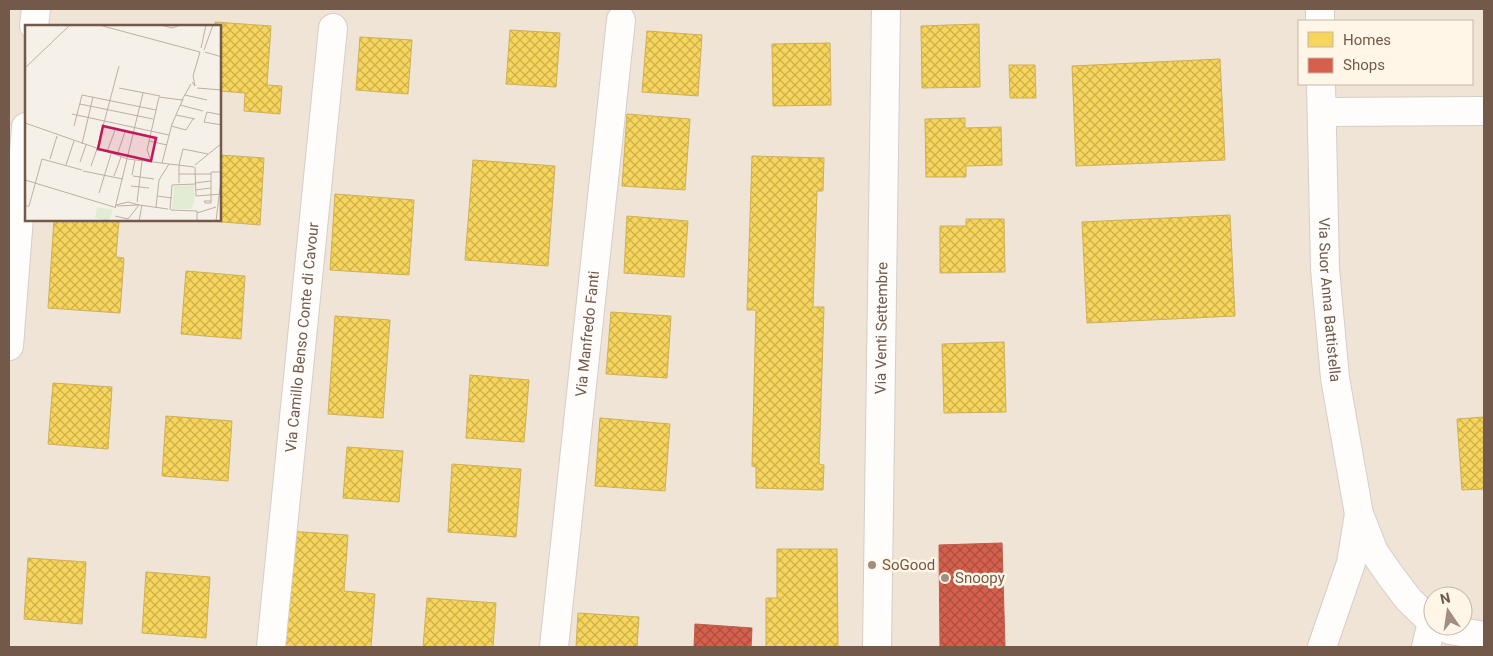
<svg xmlns="http://www.w3.org/2000/svg" width="1493" height="656" font-family="Roboto,sans-serif">
<defs>
<pattern id="homes-cross-hatch" width="8" height="8" patternUnits="userSpaceOnUse" patternTransform="scale(1.25)"><rect width="8" height="8" fill="#f6d55c"/><path d="M0 0l8 8M0 8l8-8" fill="none" stroke="#ccb04e"/></pattern>
<pattern id="shops-cross-hatch" width="8" height="8" patternUnits="userSpaceOnUse" patternTransform="scale(1.25)"><rect width="8" height="8" fill="#d6604d"/><path d="M0 0l8 8M0 8l8-8" fill="none" stroke="#a94f3f"/></pattern>
</defs>
<rect width="100%" height="100%" fill="#f6f1e8"/>
<path fill="#efe4d5" fill-rule="evenodd" d="M 9,9 L 1484,9 L 1484,647 L 9,647 ZM 1299,21 L 1472,21 L 1472,84 L 1299,84 ZM 26,26 L 220,26 L 220,220 L 26,220 ZM 1433,596 L 1463,596 L 1463,626 L 1433,626 Z"/>
<path fill="url(#homes-cross-hatch)" stroke="#cfb056" d="M 215,22 L 271,26 L 267,85 L 282,86 L 280,114 L 244,111 L 245,93 L 220,91 L 220,26 L 215,26 Z
M 979,24 L 980,87 L 922,88 L 921,26 Z
M 510,30 L 560,33 L 556,87 L 506,84 Z
M 647,31 L 702,35 L 698,96 L 642,92 Z
M 360,37 L 412,40 L 408,94 L 356,90 Z
M 830,43 L 831,105 L 773,106 L 772,44 Z
M 1220,59 L 1225,160 L 1076,166 L 1072,66 Z
M 1009,65 L 1035,65 L 1036,98 L 1010,98 Z
M 627,114 L 690,119 L 685,190 L 622,186 Z
M 965,118 L 965,128 L 1001,127 L 1002,165 L 966,166 L 966,177 L 926,177 L 925,119 Z
M 220,155 L 264,158 L 260,225 L 198,220 L 220,220 Z
M 752,156 L 824,158 L 823,191 L 817,191 L 813,307 L 824,307 L 819,464 L 824,465 L 823,490 L 756,488 L 756,467 L 752,466 L 756,310 L 747,310 Z
M 473,160 L 555,166 L 548,266 L 465,260 Z
M 335,194 L 414,200 L 409,275 L 330,270 Z
M 1230,215 L 1235,316 L 1087,323 L 1082,222 Z
M 627,216 L 688,221 L 684,277 L 624,273 Z
M 966,219 L 1004,219 L 1005,272 L 940,273 L 940,226 L 966,226 Z
M 54,220 L 119,220 L 116,257 L 124,258 L 120,313 L 48,308 Z
M 186,271 L 245,276 L 241,339 L 181,334 Z
M 611,312 L 671,316 L 667,378 L 606,374 Z
M 335,316 L 390,320 L 383,418 L 328,414 Z
M 1004,342 L 1006,412 L 944,413 L 942,344 Z
M 470,375 L 529,380 L 524,442 L 466,438 Z
M 53,383 L 112,387 L 108,449 L 48,444 Z
M 166,416 L 232,421 L 228,481 L 162,476 Z
M 1484,417 L 1484,489 L 1462,490 L 1457,419 Z
M 600,418 L 670,424 L 665,491 L 595,486 Z
M 347,447 L 403,451 L 399,502 L 343,498 Z
M 452,464 L 521,469 L 516,537 L 448,532 Z
M 288,531 L 348,535 L 344,591 L 375,594 L 371,647 L 280,647 Z
M 777,549 L 837,549 L 838,647 L 766,647 L 766,598 L 777,598 Z
M 28,558 L 86,562 L 82,624 L 24,619 Z
M 146,572 L 210,577 L 206,638 L 142,633 Z
M 427,598 L 496,603 L 493,647 L 423,647 Z
M 578,613 L 639,617 L 637,647 L 576,647 Z"/>
<path fill="url(#shops-cross-hatch)" stroke="#b85e4c" d="M 1002,543 L 1005,647 L 940,647 L 939,545 Z
M 695,624 L 752,628 L 751,647 L 694,647 Z"/>
<g fill="none" stroke-linecap="round" stroke-linejoin="round">
<defs>
<g id="street">
<path d="M 1320,9 L 1320,21"/>
<path d="M 34,26 L 36,9"/>
<path id="s1" d="M 1321,84 L 1325,269 L 1335,378 L 1359,514 L 1374,552 L 1390,575 L 1409,600 L 1433,623"/>
<path d="M 1322,112 L 1484,111"/>
<path d="M 9,346 L 26,127"/>
<path d="M 1441,626 L 1450,630 L 1484,636"/>
<path id="s2" d="M 271,647 L 333,28"/>
<path id="s3" d="M 554,647 L 621,20"/>
<path id="s4" d="M 877,647 L 886,9"/>
<path d="M 1322,647 L 1351,563 L 1359,514"/>
<path d="M 1426,647 L 1432,622"/>
</g>
</defs>
<use href="#street" stroke="#d5cec7" stroke-width="30"/>
<use href="#street" stroke="#fefdfc" stroke-width="28"/>
</g>
<g fill="#a18e81" stroke="#fff6e8" stroke-width="2">
<circle cx="872" cy="565" r="5"/>
<circle cx="945" cy="578" r="5"/>
</g>
<g text-anchor="middle" stroke-width="5" stroke-linejoin="round" paint-order="stroke">
<g font-size="15" fill="#735949" stroke="#fff6e8">
<text dy="5" stroke="none"><textPath href="#s1" startOffset="216">Via Suor Anna Battistella</textPath></text>
<text dy="5" stroke="none"><textPath href="#s4" startOffset="319">Via Venti Settembre</textPath></text>
<text dy="5" stroke="none"><textPath href="#s3" startOffset="315">Via Manfredo Fanti</textPath></text>
<text dy="5" stroke="none"><textPath href="#s2" startOffset="311">Via Camillo Benso Conte di Cavour</textPath></text>
</g>
<g font-size="15" fill="#735949" stroke="#fff6e8" text-anchor="start">
<text x="882" y="570">SoGood</text>
<text x="955" y="583">Snoopy</text>
</g>
</g>
<g transform="translate(25 25)">
<rect width="196" height="196" fill="#f6f1e8"/>
<path d="M 169,160 L 170,176 L 166,184 L 147,184 L 149,161 Z" fill="#e1edd3"/>
<path d="M 72,182 L 88,185 L 84,196 L 70,193 Z" fill="#e1edd3"/>
<path fill="none" stroke="#beafa3" stroke-width="1" d="M 74,0 L 175,27M 136,0 L 147,3 L 155,0M 176,23 L 181,0M 179,25 L 188,0M 180,27 L 197,32M 0,43 L 45,0M 167,57 L 170,61 L 168,51 L 175,27M 94,63 L 135,71M 172,63 L 197,65M 160,70 L 182,75M 157,75 L 166,59M 55,79 L 128,94M 155,80 L 178,86M 47,89 L 144,110M 151,90 L 170,94M 197,90 L 182,87 L 179,97 L 197,100M 0,98 L 103,134 L 169,142M 49,101 L 57,70 L 131,85M 146,101 L 161,105 L 168,94M 124,116 L 142,120M 57,119 L 68,72M 72,124 L 94,41M 82,127 L 90,105M 92,130 L 100,107M 17,134 L 57,145M 25,134 L 32,111M 126,136 L 122,125 L 134,72 L 157,75M 55,137 L 61,120M 137,138 L 147,99 L 158,74M 41,140 L 49,116M 154,140 L 158,124 L 183,129M 170,140 L 197,118M 66,141 L 72,124M 170,142 L 171,171 L 197,169M 58,146 L 98,154M 154,149 L 186,149M 107,150 L 110,135M 89,151 L 96,132M 108,151 L 129,154M 0,155 L 89,182M 154,158 L 154,140M 170,158 L 186,156M 106,161 L 124,163M 170,165 L 186,163M 74,168 L 86,129M 132,171 L 147,173M 179,176 L 186,176 L 186,178 L 180,178 ZM 186,176 L 186,147 L 197,147M 112,177 L 117,136M 91,180 L 90,183 L 118,68M 0,181 L 4,181 L 17,134M 92,181 L 114,180 L 143,184M 131,182 L 134,155 L 144,139M 145,185 L 147,160 L 170,159M 146,185 L 172,186 L 172,196M 172,188 L 191,182M 90,191 L 103,194 L 114,180 L 103,177 L 91,180M 114,196 L 117,180M 191,196 L 197,147"/>
<path fill="#c2185b" fill-opacity="0.15" stroke="#c2185b" stroke-width="2.5" d="M 78,101 L 131,113 L 126,136 L 73,124 Z"/>
<rect width="196" height="196" fill="none" stroke="#735949" stroke-width="2.5"/>
</g>
<rect width="1493" height="656" fill="none" stroke="#735949" stroke-width="20"/>
<rect x="1298" y="20" width="175" height="65" fill="#fff6e8" stroke="#c7b7a8"/>
<rect x="1308" y="32" width="25" height="15" fill="#f6d55c" stroke="#c7b7a8"/>
<text x="1343" y="45" font-size="15" fill="#735949">Homes</text>
<rect x="1308" y="58" width="25" height="15" fill="#d6604d" stroke="#c7b7a8"/>
<text x="1343" y="70" font-size="15" fill="#735949">Shops</text>
<g transform="translate(1448 611) rotate(347)"><circle r="24" fill="#fff6e8" stroke="#c7b7a8"/>
<path d="M0-4L9 19L0 12L-9 19Z" fill="#a18e81"/>
<text y="-8" font-size="14" font-weight="bold" text-anchor="middle" fill="#735949">N</text>
</g>
</svg>
